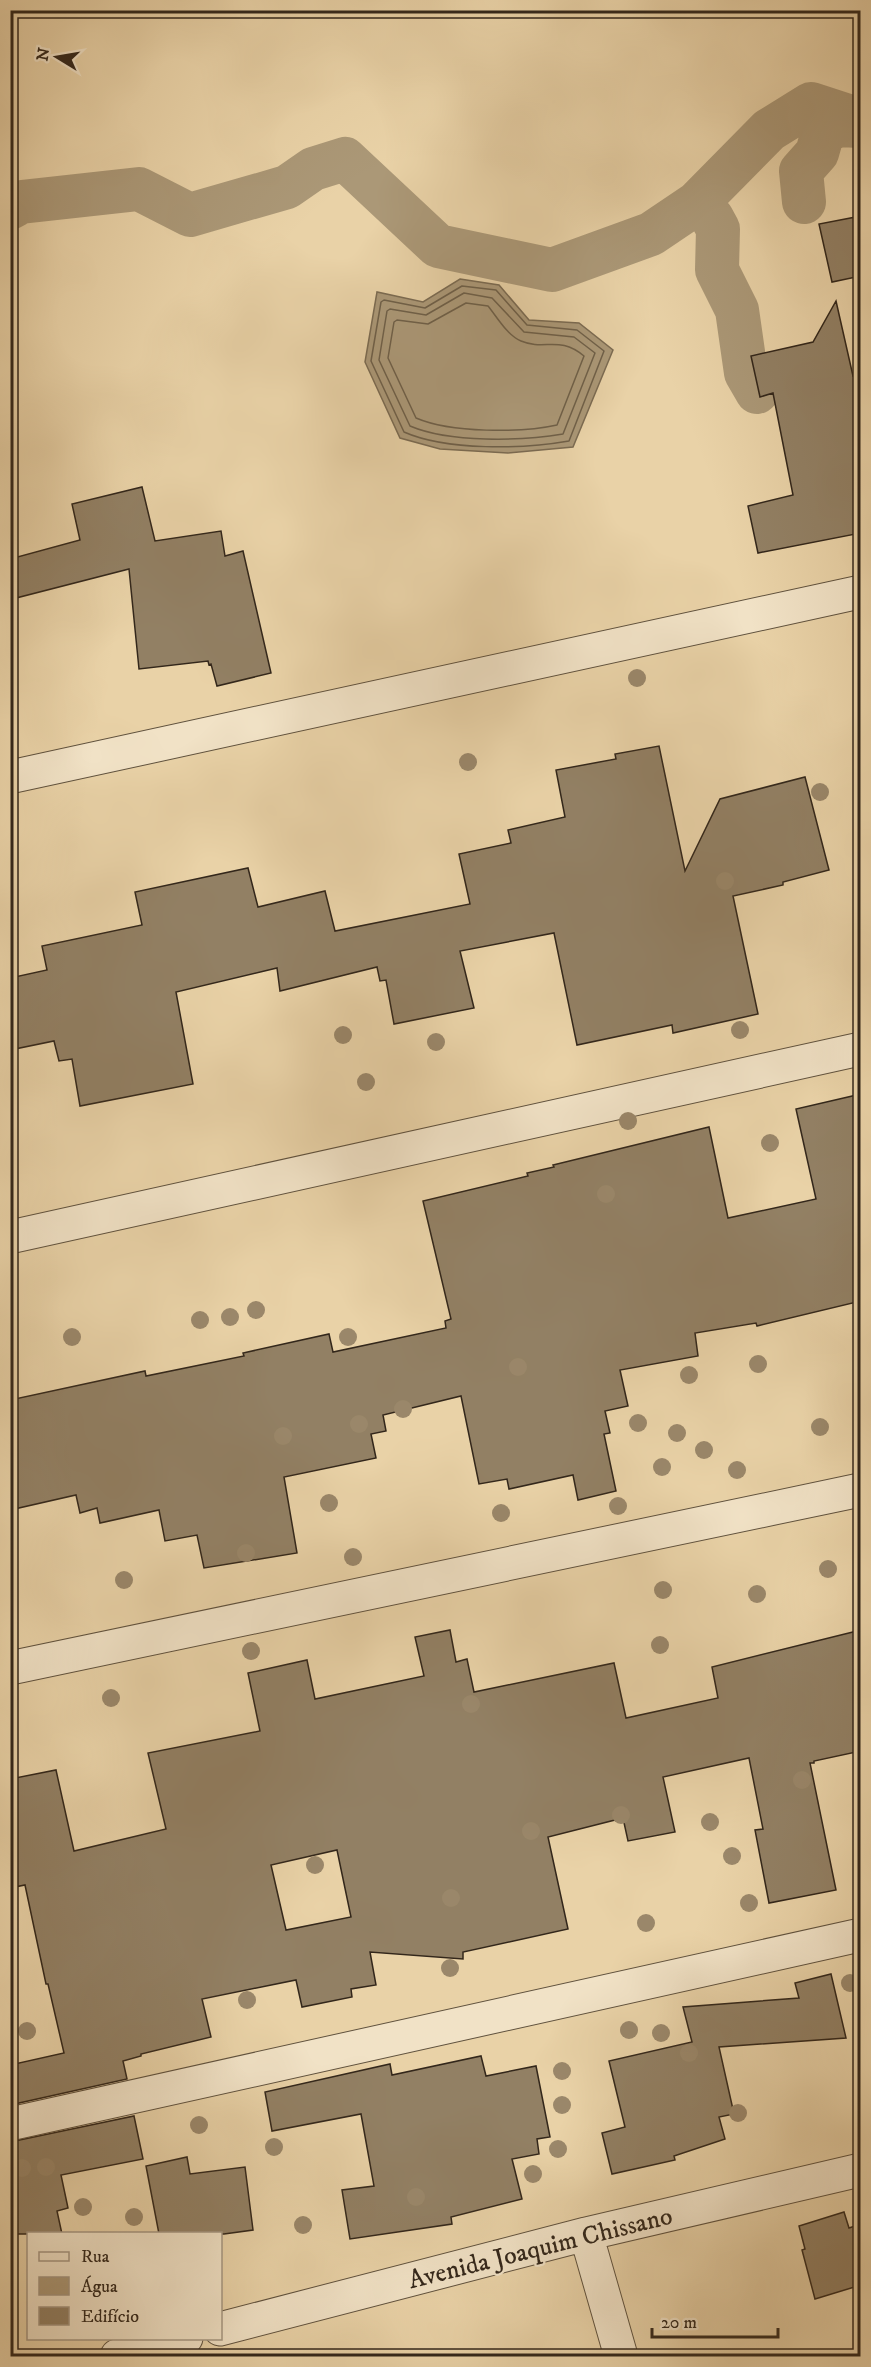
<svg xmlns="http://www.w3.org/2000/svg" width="871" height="2367" font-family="'IM FELL DW Pica',serif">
<rect width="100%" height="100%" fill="#e9d2a7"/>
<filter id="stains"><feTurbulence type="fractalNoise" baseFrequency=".00333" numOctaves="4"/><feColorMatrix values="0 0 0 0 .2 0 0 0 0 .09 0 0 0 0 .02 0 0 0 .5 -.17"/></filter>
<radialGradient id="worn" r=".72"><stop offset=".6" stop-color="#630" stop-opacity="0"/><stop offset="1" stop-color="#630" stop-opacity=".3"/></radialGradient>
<path fill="#ab9877" stroke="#7b6b52" stroke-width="1.5" d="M 460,279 L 499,285 L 529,320 L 579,323 L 613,350 L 573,447 L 508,453 L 440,449 L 400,438 L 365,362 L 377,292 L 423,302 Z"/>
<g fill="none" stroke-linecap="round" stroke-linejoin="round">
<path stroke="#6f6049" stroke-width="1.5" d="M 462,286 L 496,290 L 527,325 L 577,330 L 604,351 L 569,441 C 523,449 447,451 404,432 L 371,361 L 381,302 L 384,300 L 425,308 Z
M 464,293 L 492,298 L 524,332 L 574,337 L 595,353 L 563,434 C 521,441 450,443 410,426 L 379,360 L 387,311 L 390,309 L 426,315 Z
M 466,303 L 488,306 C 497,317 507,335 521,341 C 545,351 559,335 584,356 L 557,425 C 521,433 451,433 416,418 L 388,358 L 394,322 L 397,320 L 428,324 Z"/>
<path stroke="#ab9877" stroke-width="44" d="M 804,202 L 801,171 L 817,153 L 823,132 L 839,125 L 860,126
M 697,203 L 712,218 L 718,229 L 717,270 L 737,310 L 746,373 L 757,392
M 10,208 L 21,202 L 139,189 L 190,215 L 287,187 L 313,169 L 345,159 L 438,246 L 552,270 L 651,234 L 697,203 L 769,130 L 811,104 L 860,120"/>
</g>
<path fill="#928064" stroke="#33271b" stroke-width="1.5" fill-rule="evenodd" d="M 861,216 L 861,276 L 832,282 L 819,224 Z
M 836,301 L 853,376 L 861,374 L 861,533 L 758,553 L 748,506 L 793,495 L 773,393 L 760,397 L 751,356 L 813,342 Z
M 142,487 L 155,541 L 221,531 L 225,556 L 243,551 L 271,673 L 217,686 L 211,664 L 209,665 L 208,661 L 139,669 L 129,569 L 16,598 L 10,579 L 10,559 L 80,540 L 72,504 Z
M 659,746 L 685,871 L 720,799 L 805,777 L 829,870 L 783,882 L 783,885 L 733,896 L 758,1014 L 673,1033 L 672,1025 L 577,1045 L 554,933 L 460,951 L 474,1008 L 394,1024 L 386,980 L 380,981 L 377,967 L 280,991 L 277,968 L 176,992 L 193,1084 L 80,1106 L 72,1059 L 59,1061 L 54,1041 L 10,1050 L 10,978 L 47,970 L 42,946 L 142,925 L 135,892 L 248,868 L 258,907 L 325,891 L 335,931 L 470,904 L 459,854 L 511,843 L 508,830 L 565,817 L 556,770 L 616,759 L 615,754 Z
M 861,1094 L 861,1301 L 757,1326 L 756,1323 L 695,1333 L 698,1356 L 620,1370 L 628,1406 L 605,1411 L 610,1433 L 604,1434 L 616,1491 L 578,1500 L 573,1475 L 509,1489 L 507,1479 L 479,1484 L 461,1396 L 383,1415 L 386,1431 L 371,1434 L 376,1458 L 284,1477 L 297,1553 L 204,1568 L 197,1535 L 165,1541 L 159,1510 L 100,1523 L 97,1508 L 80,1513 L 76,1495 L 10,1510 L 10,1400 L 145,1371 L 146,1376 L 244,1356 L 243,1353 L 329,1334 L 333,1352 L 446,1328 L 445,1321 L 451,1319 L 423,1201 L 528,1176 L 527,1173 L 554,1167 L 553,1165 L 709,1127 L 728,1218 L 816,1199 L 796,1109 Z
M 450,1630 L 456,1662 L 467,1659 L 474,1692 L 614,1663 L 626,1718 L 718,1698 L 712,1667 L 861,1630 L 861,1751 L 814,1761 L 814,1763 L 810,1763 L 836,1890 L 769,1903 L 755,1830 L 763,1829 L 749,1758 L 663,1777 L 675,1832 L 628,1841 L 623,1818 L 548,1837 L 568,1929 L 463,1952 L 463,1959 L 370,1952 L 376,1985 L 351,1989 L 352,1997 L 302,2007 L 296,1980 L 202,1999 L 211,2037 L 141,2054 L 141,2056 L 123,2061 L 127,2079 L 10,2105 L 10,2065 L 64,2053 L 48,1984 L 46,1984 L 25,1885 L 10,1888 L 10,1779 L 56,1770 L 74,1851 L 166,1829 L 148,1753 L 260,1731 L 248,1673 L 307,1660 L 315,1699 L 424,1676 L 415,1637 ZM 337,1850 L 351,1917 L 286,1930 L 271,1865 Z
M 831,1974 L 846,2038 L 719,2047 L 734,2114 L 719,2117 L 725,2139 L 674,2156 L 675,2160 L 612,2174 L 602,2133 L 625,2127 L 609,2061 L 692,2042 L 683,2007 L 799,1998 L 795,1983 Z
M 481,2056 L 486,2076 L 536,2066 L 550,2137 L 537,2139 L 539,2154 L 512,2159 L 522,2199 L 451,2217 L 452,2224 L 350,2239 L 342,2190 L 374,2186 L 361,2114 L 272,2131 L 265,2092 L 390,2064 L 392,2075 Z
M 134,2116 L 143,2159 L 61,2175 L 68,2208 L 57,2211 L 62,2234 L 10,2234 L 10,2142 Z
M 187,2157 L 190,2174 L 245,2167 L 253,2230 L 224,2234 L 159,2234 L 146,2166 Z
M 844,2212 L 849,2228 L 861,2224 L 861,2285 L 815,2299 L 802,2250 L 805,2249 L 799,2226 Z"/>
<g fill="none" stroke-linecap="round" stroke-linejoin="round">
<defs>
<path id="minor" d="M 10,777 L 860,592
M 10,1237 L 860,1049
M 10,1668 L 860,1490
M 10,2124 L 860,1935
M 586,2234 L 621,2356
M 220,2329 L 586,2234 L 860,2170
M 117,2356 L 186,2338"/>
</defs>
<use href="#minor" stroke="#60523e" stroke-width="35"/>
<use href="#minor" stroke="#f1e2c6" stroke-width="33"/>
</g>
<g fill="#9a876a">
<circle cx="637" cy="678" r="9"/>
<circle cx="468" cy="762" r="9"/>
<circle cx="820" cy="792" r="9"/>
<circle cx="725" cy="881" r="9"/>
<circle cx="740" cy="1030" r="9"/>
<circle cx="343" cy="1035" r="9"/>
<circle cx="436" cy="1042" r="9"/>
<circle cx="366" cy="1082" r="9"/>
<circle cx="628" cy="1121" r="9"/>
<circle cx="770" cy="1143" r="9"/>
<circle cx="606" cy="1194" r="9"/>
<circle cx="256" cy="1310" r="9"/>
<circle cx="230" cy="1317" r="9"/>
<circle cx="200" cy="1320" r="9"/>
<circle cx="72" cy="1337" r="9"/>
<circle cx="348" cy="1337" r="9"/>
<circle cx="758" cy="1364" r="9"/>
<circle cx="518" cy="1367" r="9"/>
<circle cx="689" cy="1375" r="9"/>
<circle cx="403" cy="1409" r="9"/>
<circle cx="638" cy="1423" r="9"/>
<circle cx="359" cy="1424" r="9"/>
<circle cx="820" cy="1427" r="9"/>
<circle cx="677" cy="1433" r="9"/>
<circle cx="283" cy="1436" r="9"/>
<circle cx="704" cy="1450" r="9"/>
<circle cx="662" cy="1467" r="9"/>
<circle cx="737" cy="1470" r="9"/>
<circle cx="329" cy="1503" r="9"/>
<circle cx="618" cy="1506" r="9"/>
<circle cx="501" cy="1513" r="9"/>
<circle cx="246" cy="1553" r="9"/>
<circle cx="353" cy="1557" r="9"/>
<circle cx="828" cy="1569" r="9"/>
<circle cx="124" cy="1580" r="9"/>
<circle cx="663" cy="1590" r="9"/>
<circle cx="757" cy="1594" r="9"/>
<circle cx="660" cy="1645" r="9"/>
<circle cx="251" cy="1651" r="9"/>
<circle cx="111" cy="1698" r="9"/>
<circle cx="471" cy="1704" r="9"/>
<circle cx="802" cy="1780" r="9"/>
<circle cx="621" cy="1815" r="9"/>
<circle cx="710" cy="1822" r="9"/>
<circle cx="531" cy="1831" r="9"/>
<circle cx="732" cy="1856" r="9"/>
<circle cx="315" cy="1865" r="9"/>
<circle cx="451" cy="1898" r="9"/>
<circle cx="749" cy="1903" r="9"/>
<circle cx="646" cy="1923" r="9"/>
<circle cx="450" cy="1968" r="9"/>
<circle cx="850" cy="1983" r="9"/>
<circle cx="247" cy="2000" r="9"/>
<circle cx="629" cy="2030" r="9"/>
<circle cx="27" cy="2031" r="9"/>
<circle cx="661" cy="2033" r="9"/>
<circle cx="689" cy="2053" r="9"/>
<circle cx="562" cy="2071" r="9"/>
<circle cx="562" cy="2105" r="9"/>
<circle cx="738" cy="2113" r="9"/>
<circle cx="199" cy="2125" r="9"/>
<circle cx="274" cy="2147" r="9"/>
<circle cx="558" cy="2149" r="9"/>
<circle cx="46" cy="2167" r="9"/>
<circle cx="22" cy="2168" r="9"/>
<circle cx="533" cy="2174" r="9"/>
<circle cx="416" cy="2197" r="9"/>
<circle cx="83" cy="2207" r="9"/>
<circle cx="134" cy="2217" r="9"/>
<circle cx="303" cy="2225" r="9"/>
</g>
<g text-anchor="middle" stroke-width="4.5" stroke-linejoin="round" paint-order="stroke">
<g font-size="26" fill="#33271b" stroke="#f1e2c6">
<text transform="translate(540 2247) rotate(-14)" y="9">Avenida Joaquim Chissano</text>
</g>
</g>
<rect width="871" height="2367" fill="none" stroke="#e9d2a7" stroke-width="36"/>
<rect x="12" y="12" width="847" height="2343" fill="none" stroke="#33271b" stroke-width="3"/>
<rect x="18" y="18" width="835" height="2331" fill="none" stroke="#33271b" stroke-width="1.5"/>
<rect x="27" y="2232" width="195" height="108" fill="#f1e2c6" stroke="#a59782" stroke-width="1.5"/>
<rect x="39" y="2252" width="30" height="9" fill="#f1e2c6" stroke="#a59782" stroke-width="1.5"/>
<text x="81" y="2262" font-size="18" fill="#33271b">Rua</text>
<rect x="39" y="2277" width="30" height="18" fill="#ab9877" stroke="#a59782" stroke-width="1.5"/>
<text x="81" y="2292" font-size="18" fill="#33271b">Água</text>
<rect x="39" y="2307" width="30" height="18" fill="#928064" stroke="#a59782" stroke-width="1.5"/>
<text x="81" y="2322" font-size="18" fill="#33271b">Edifício</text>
<g transform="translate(57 57) rotate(281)" stroke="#f1e2c6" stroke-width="4.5" paint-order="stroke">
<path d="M0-4.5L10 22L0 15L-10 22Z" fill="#33271b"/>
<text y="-9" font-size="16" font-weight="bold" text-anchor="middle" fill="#33271b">N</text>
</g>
<path d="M652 2328v9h126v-9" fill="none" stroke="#33271b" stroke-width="3"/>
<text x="661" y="2328" font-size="18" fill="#33271b" stroke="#f1e2c6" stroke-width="4.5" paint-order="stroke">20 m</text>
<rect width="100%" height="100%" filter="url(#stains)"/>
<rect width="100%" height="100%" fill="url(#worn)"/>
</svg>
